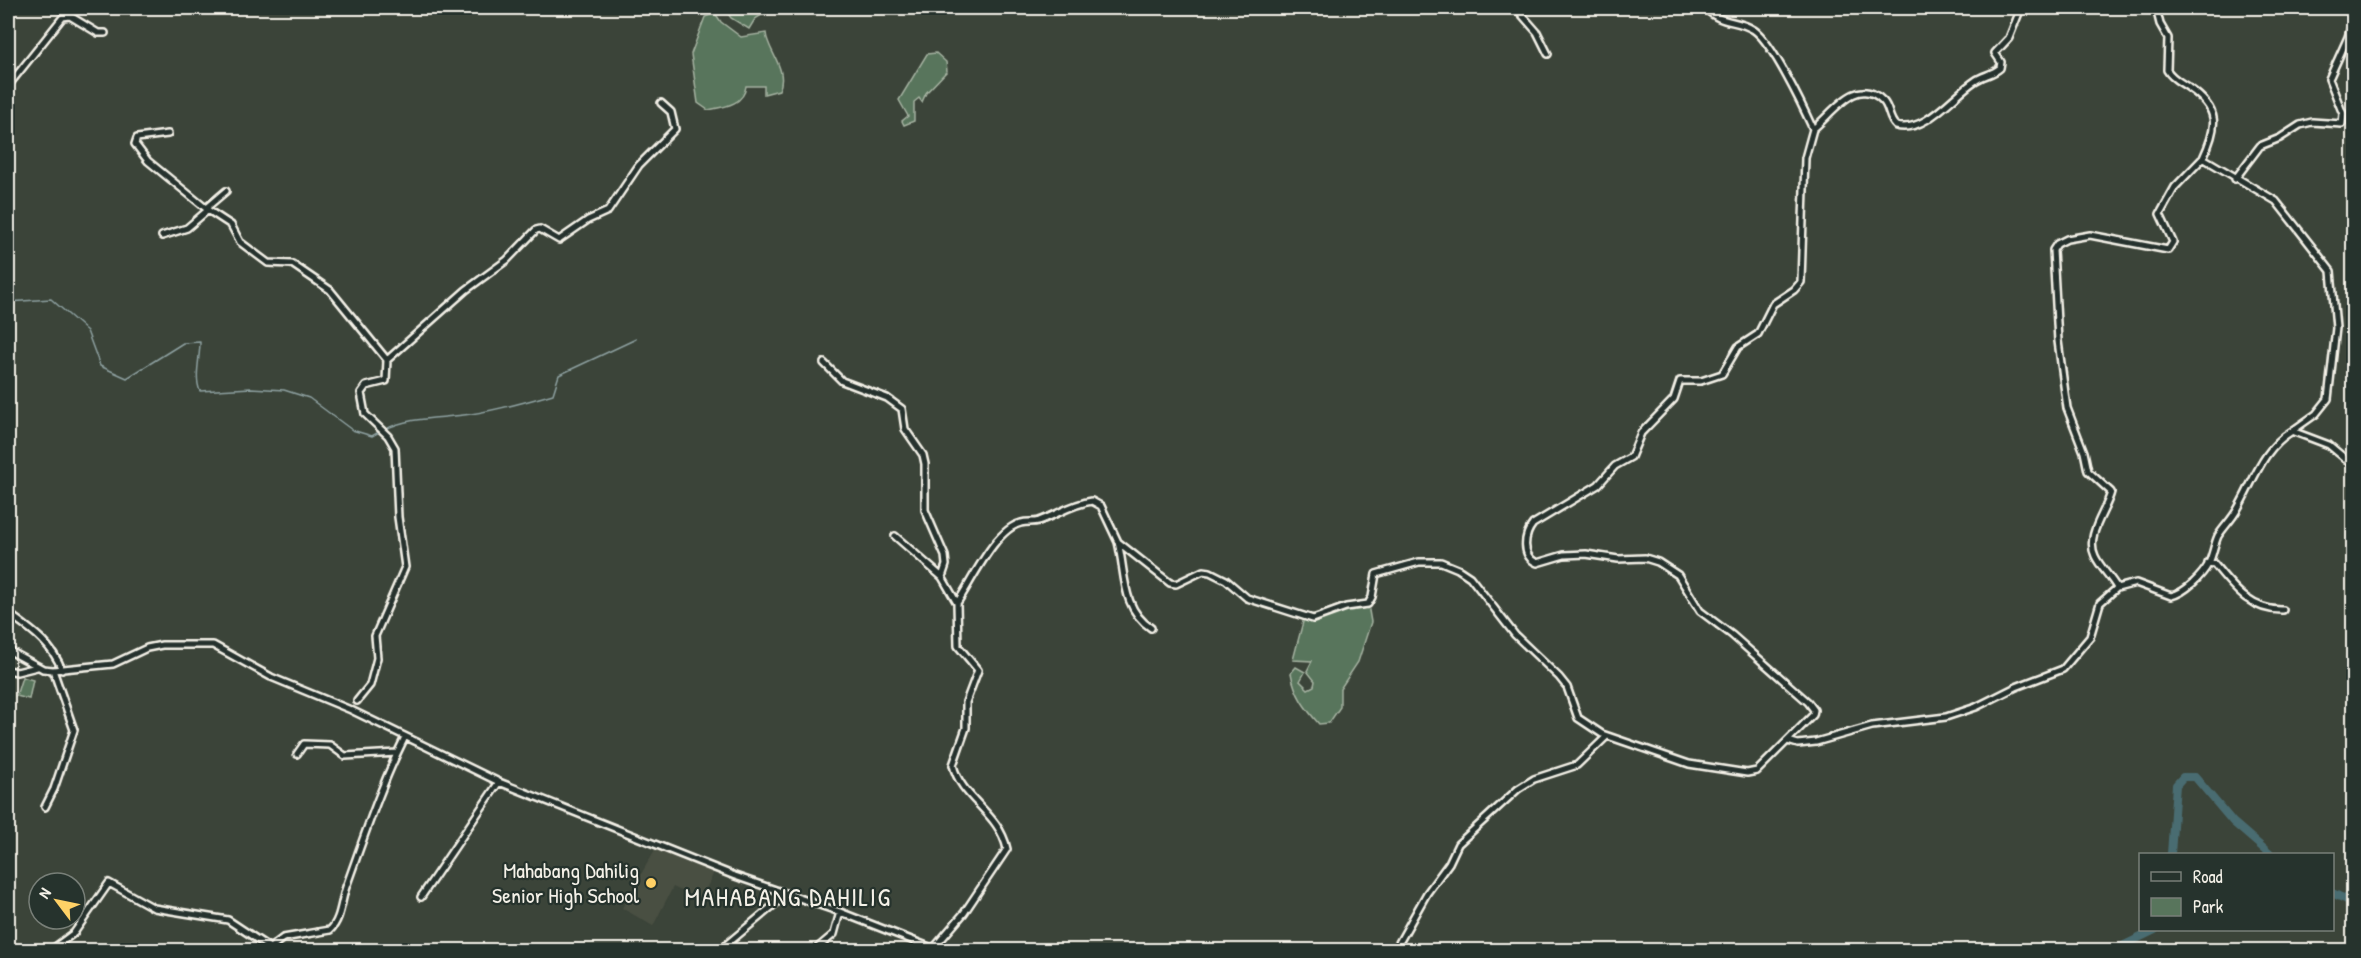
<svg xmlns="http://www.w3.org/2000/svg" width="2361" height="958" font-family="'Patrick Hand',sans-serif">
<rect width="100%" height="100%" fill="#3b4439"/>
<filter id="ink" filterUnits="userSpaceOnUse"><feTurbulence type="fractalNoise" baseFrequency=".0167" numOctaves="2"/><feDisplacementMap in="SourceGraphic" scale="12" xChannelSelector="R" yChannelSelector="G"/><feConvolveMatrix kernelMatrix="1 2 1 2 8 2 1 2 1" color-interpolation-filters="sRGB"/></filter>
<g filter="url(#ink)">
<path fill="#4a4f42" d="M 657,846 L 716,868 L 701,900 L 673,887 L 653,926 L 622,908 Z"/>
<path fill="#58755c" stroke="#a6b3a2" stroke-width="1.5" d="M 724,8 L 731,8 L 734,11 L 735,8 L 765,8 L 765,13 L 755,19 L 749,29 L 731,18 Z
M 715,13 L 721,22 L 741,37 L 766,33 C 767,50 789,70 779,90 L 764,94 L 764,86 L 746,86 C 744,105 724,107 708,110 L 698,103 L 691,54 L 705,17 Z
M 936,53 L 946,62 L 947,71 L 926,93 L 922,102 L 919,98 L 914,102 L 914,121 L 904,125 L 902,121 L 908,116 L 899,100 L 927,54 Z
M 1368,605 L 1371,622 L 1358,662 L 1340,689 L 1340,707 L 1329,723 L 1319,724 C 1305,708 1295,695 1291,673 L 1296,667 L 1305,672 L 1300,681 L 1308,689 L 1314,686 L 1315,681 L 1307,671 L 1312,661 L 1293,660 L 1304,618 C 1312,620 1355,607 1368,605 Z
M 22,677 L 33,680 L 29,699 L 16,696 Z"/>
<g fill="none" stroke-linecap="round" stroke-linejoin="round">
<path stroke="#8ea1a1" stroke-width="1.5" d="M 8,302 L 51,299 L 87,331 L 100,366 L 127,378 L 183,343 L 200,342 C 200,358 194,378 200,391 L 251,388 L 284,390 L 309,398 L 352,430 L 372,436 L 379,432
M 384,430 C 411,416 441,419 471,414 C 499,410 526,402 553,394 L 559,375 L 636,339"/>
<path stroke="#4a6c71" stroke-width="8" d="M 2171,854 L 2176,785 L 2183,777 L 2195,777 L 2233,822 L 2270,854
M 2332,893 L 2354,903
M 2114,950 L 2155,930"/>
<defs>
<path id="minor" d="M 1516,8 L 1537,32 L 1548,54
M 2156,8 L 2160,24 L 2168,38 L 2167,70 C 2172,79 2181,82 2189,88 C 2220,109 2218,126 2203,158
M 8,86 L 63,17 L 70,16 L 98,33 L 105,33
M 1813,129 C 1833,113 1857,74 1883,101 C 1890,108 1888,119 1896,126 C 1925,134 1953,95 1975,81 C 1983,75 1992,75 2000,68 L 2001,62 L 1995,53 L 2009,38 L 2021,8
M 168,134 L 137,138 L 135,144 L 148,161 L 208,210 L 231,225 L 240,242 L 268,263 L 292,264 L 330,290 L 387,360 L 386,381 L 366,386 L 361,393 L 365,414 L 388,436 L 395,448 L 398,517 L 405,567 L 375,636 L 377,658 L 370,685 L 357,701
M 2235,179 L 2260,146 L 2280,138 L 2300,125 L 2312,122 L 2342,124 L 2343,114 L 2329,79 L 2348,37 L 2354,16
M 206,208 L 226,191
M 162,236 L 187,228 L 208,210
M 387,360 L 466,290 L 507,260 L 536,230 L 540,229 L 559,240 L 588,220 L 608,211 L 639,165 L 675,129 L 671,112 L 661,103
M 824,363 L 842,381 L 887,398 L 902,409 L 905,429 L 923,455 L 925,464 L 925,510 L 945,556 L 946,565 L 942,577 L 957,603 L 958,646 L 978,670 L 966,702 L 966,728 L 953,765 C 961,799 999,812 1007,849 L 964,913 L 933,949
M 895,536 L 942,577
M 1118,542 C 1126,574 1121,608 1151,628
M 2208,563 L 2214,564 C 2233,587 2250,611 2283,610
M 2117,588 C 2111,577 2100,567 2095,556 C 2085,535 2106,512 2111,492 L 2088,471 L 2084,452 L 2067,408 L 2058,341 L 2053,250 L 2057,244 L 2067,239 L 2090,235 L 2168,250 L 2173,242 L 2160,214 L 2175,187 L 2203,158 L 2276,201 L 2331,271 L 2336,328 L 2328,399 L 2316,414 L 2292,431
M 957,603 C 972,581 995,529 1021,523 C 1027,521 1033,523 1039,521 C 1058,514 1072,504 1092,501 L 1101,506 L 1118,542 L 1170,583 L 1176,584 L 1203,571 L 1210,572 L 1226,580 L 1247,598 L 1313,619 L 1346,607 L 1368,604 L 1372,597 L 1376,574 L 1419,562 L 1441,562 L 1458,569 L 1470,577 L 1515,635 L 1559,677 L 1567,687 L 1578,718 L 1602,734 L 1689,764 L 1747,773 L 1757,771 L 1813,715 L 1814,710 L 1808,702 L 1732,635 L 1700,611 L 1678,575 L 1658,562 L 1645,558 L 1618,559 L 1586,554 L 1564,555 L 1537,563 C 1521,556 1524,535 1533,524 L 1598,485 L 1615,466 L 1631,457 L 1641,433 L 1674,399 L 1680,381 L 1701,381 L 1722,374 L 1738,347 L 1758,334 L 1773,304 L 1794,290 L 1801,282 L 1805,158 L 1813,129 C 1803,107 1772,42 1754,30 C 1735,18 1723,26 1705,8
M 8,613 C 30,629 52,643 62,670
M 8,650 L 43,669 L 53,670 L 113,664 L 147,648 L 162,645 L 213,645 L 271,677 L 351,710 L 499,782 L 735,876 L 840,912 L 937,950
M 8,670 L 17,672 L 37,667
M 1788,741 L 1798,744 L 1816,742 L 1872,726 L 1946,717 L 1976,707 L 2016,687 L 2063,669 L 2090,637 L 2100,603 L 2117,588 L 2136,583 L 2171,596 C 2185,593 2202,576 2209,563 C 2213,554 2214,545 2218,536 C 2224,527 2232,519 2237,510 C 2254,481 2262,449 2292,431 L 2329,445 L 2354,466
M 297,754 L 304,744 L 330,745 L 345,756 L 397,753
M 45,807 L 54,789 L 74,730 L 53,670
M 421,897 L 499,782
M 51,950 L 74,933 L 109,883 L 154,908 L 228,920 L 270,948 L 283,938 L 330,930 C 341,920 341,901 346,887 C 364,837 381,785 405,737
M 720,950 L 787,894
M 815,950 L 834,934 L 840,912
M 1395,950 L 1427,893 L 1449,863 L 1458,844 L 1518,789 L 1534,779 L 1577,765 L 1606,737"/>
</defs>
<use href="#minor" stroke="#f4f1e8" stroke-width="10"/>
<use href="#minor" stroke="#26332d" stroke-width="5"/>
</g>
</g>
<circle fill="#ffd166" stroke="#26332d" stroke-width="2" cx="651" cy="883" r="6"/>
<g text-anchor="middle" stroke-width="4.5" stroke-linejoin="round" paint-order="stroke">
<g font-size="22" fill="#f4f1e8" stroke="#26332d" text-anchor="end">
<text x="639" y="878">Mahabang Dahilig<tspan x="639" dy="25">Senior High School</tspan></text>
</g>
<g font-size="26" letter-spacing="1.5" fill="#f4f1e8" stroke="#26332d">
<text x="788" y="906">MAHABANG DAHILIG</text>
</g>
</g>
<rect width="2361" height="958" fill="none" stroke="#26332d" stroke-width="30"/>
<rect x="15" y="15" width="2331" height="928" fill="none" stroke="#f4f1e8" stroke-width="2" filter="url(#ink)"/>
<rect x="2139" y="853" width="195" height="78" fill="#26332d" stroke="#787f78" stroke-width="1.5"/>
<rect x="2151" y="872" width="30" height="9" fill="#26332d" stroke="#787f78" stroke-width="1.5"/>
<text x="2193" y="883" font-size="18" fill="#f4f1e8">Road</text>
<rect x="2151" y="898" width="30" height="18" fill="#58755c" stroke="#787f78" stroke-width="1.5"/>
<text x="2193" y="913" font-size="18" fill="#f4f1e8">Park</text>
<g transform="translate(57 901) rotate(302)"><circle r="28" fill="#26332d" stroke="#787f78" stroke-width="1.5"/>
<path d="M0-4.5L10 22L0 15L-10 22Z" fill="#ffd166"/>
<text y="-9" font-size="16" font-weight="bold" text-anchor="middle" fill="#f4f1e8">N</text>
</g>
</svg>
